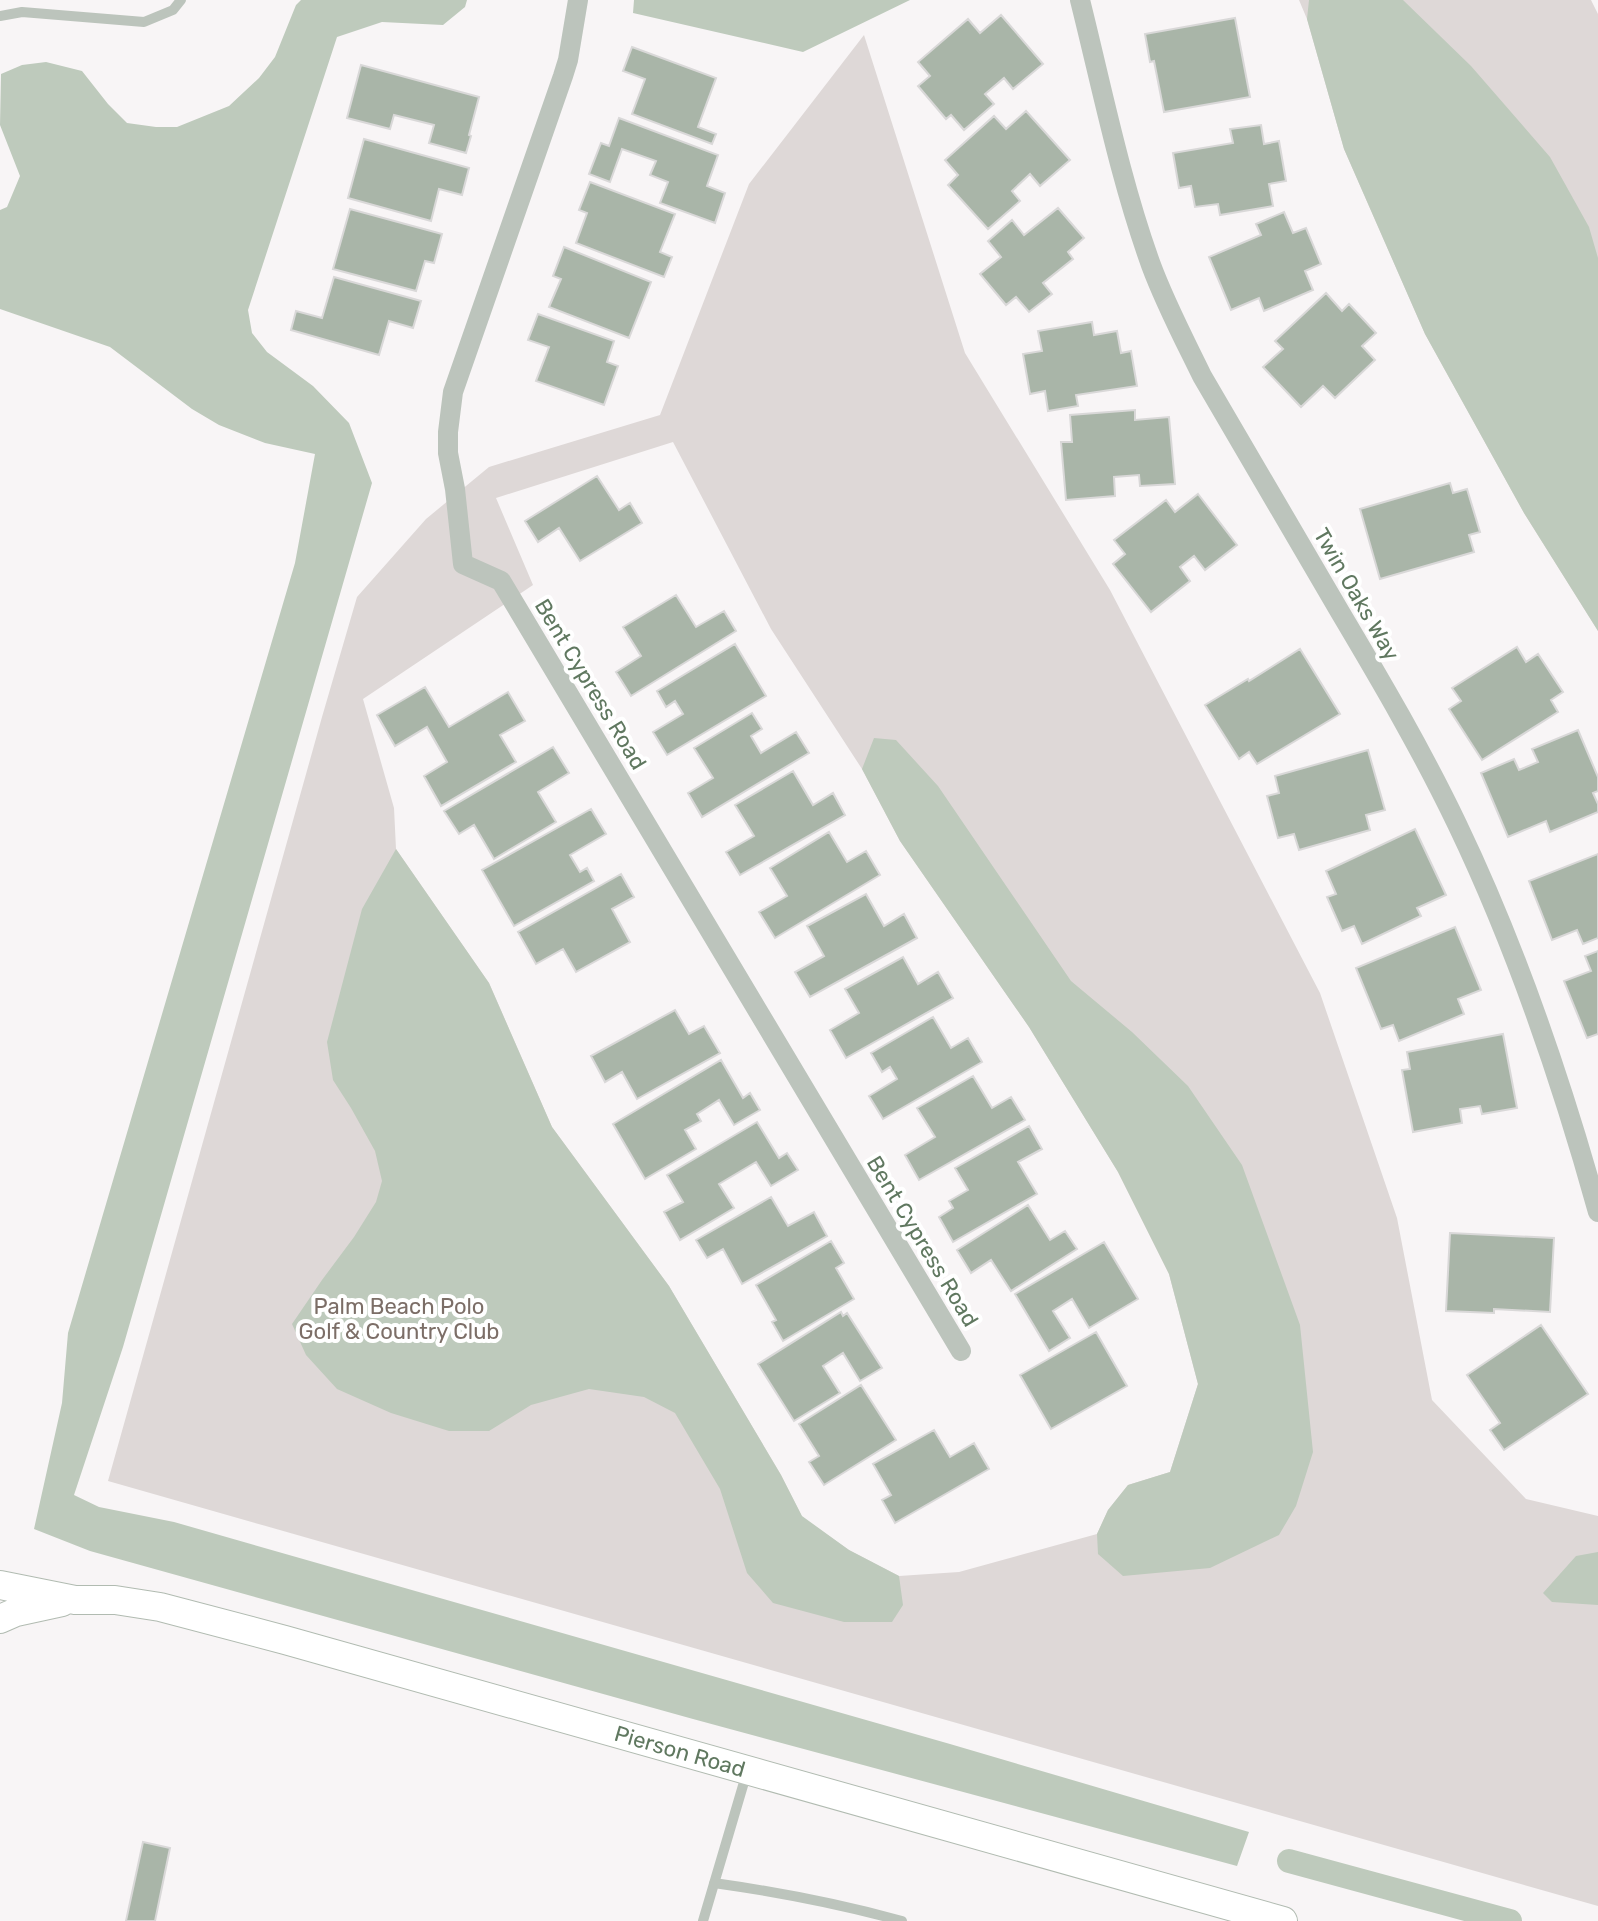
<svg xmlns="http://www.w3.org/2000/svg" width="1598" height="1921" font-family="Rubik,sans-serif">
<rect width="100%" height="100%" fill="#f8f5f6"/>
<path fill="#ded8d7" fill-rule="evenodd" d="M 1299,0 L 1591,0 L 1598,14 L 1598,631 L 1524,513 L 1425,334 L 1344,149 L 1307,19 Z
M 864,35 L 965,353 L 1110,590 L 1320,993 L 1397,1218 L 1432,1400 L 1526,1499 L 1598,1516 L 1598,1906 L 108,1481 L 322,717 L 357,597 L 426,519 L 489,467 L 660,415 L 749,184 ZM 673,442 L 771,629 L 862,769 L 900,841 L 1029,1027 L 1118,1172 L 1169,1274 L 1198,1384 L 1170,1472 L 1128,1485 L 1108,1510 L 1097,1534 L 959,1572 L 899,1576 L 849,1550 L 802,1517 L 781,1475 L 669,1286 L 552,1127 L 489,983 L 396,849 L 394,808 L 363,699 L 533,585 L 496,498 Z"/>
<path fill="#becabc" d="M 301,0 L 467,0 L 465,7 L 443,25 L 382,22 L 337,37 L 248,310 L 252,333 L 267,352 L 313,386 L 349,423 L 372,483 L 123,1347 L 74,1495 L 99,1507 L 174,1522 L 950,1744 L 1249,1832 L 1237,1866 L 693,1719 L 90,1551 L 34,1529 L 62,1403 L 68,1333 L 295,563 L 315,454 L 265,443 L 219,425 L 192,409 L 110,347 L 0,309 L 0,210 L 7,207 L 20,176 L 0,125 L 1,74 L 22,65 L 46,62 L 82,71 L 108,104 L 127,123 L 156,127 L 177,127 L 229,106 L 259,78 L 275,57 L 296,5 Z
M 634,0 L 910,0 L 803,52 L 633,13 Z
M 1309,0 L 1403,0 L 1471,66 L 1550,157 L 1589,227 L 1598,258 L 1598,631 L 1524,513 L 1425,334 L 1344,149 L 1307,19 Z
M 874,738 L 896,740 L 938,786 L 1071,981 L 1132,1032 L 1188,1086 L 1242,1165 L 1300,1325 L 1313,1452 L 1296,1506 L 1279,1535 L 1210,1568 L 1123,1576 L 1098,1554 L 1097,1534 L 1108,1510 L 1128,1485 L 1170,1472 L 1198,1384 L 1169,1274 L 1118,1172 L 1029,1027 L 900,841 L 862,769 Z
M 396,849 L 489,983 L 552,1127 L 669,1286 L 781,1475 L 802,1516 L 849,1550 L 899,1576 L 903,1605 L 892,1622 L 844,1622 L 773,1603 L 747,1573 L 720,1489 L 675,1413 L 644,1397 L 589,1389 L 531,1405 L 489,1431 L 449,1431 L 391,1413 L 337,1389 L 306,1355 L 292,1324 L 322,1280 L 354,1237 L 376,1202 L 382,1181 L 375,1151 L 351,1108 L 333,1080 L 327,1042 L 362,909 Z
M 1598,1552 L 1598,1605 L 1552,1602 L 1543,1593 L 1576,1556 Z"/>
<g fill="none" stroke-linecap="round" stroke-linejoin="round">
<path stroke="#becabc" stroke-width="24" d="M 1289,1861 L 1510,1921"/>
</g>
<path fill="#a9b5a8" stroke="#d9d8d8" stroke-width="2" d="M 1001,15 L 1043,64 L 1013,89 L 1004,78 L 985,94 L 994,104 L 964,130 L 951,115 L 946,119 L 918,86 L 930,76 L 918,62 L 968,19 L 980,33 Z
M 1235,18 L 1250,97 L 1164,112 L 1154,61 L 1150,62 L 1145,34 Z
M 632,47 L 716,78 L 698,127 L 716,134 L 712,144 L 632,114 L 645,79 L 623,71 Z
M 361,65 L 479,97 L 469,135 L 471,136 L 466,153 L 429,143 L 434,125 L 394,115 L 390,129 L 347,118 Z
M 1026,111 L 1070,160 L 1040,186 L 1030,174 L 1012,191 L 1020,201 L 988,229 L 948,185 L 958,175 L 945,160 L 994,116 L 1006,129 Z
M 619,118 L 718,155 L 707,186 L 725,193 L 715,223 L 660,203 L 668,182 L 650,175 L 656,161 L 622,149 L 610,182 L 589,174 L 601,143 L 609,146 Z
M 1261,125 L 1264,144 L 1279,141 L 1286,181 L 1269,184 L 1273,206 L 1220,215 L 1218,204 L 1195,207 L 1191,186 L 1179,188 L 1173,153 L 1233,143 L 1230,129 Z
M 364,139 L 469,168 L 462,195 L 439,189 L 431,221 L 348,198 Z
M 590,182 L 675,214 L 660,252 L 672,257 L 664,277 L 576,243 L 587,213 L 579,210 Z
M 1058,208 L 1084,238 L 1068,252 L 1073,259 L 1043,283 L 1052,294 L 1029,312 L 1016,297 L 1006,305 L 980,274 L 1001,257 L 988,241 L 1012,220 L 1024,235 Z
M 350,209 L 442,234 L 434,263 L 425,261 L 416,291 L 333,269 Z
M 1284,212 L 1293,233 L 1306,228 L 1321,264 L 1305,271 L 1313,290 L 1264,311 L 1259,298 L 1231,310 L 1209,257 L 1261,235 L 1256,224 Z
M 564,247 L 651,282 L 629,338 L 549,307 L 561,279 L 553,276 Z
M 334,277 L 421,301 L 413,328 L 389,321 L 379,355 L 291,330 L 296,311 L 322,318 Z
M 1326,293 L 1342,311 L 1349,304 L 1376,333 L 1362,346 L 1375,360 L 1335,398 L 1323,386 L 1301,407 L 1263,367 L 1283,349 L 1275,341 Z
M 538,314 L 614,341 L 607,362 L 618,366 L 604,405 L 536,381 L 549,347 L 528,340 Z
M 1092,322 L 1094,335 L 1117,331 L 1121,353 L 1131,351 L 1137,386 L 1076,395 L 1078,406 L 1048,411 L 1045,391 L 1030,394 L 1023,354 L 1042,351 L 1038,331 Z
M 1135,410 L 1135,420 L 1169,417 L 1175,484 L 1140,486 L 1139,475 L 1114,477 L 1115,496 L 1066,500 L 1061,442 L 1072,442 L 1070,415 Z
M 597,476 L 619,510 L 630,503 L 642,523 L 580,561 L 559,528 L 538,542 L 525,521 Z
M 1450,483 L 1453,493 L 1467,489 L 1480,532 L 1469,535 L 1474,552 L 1380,579 L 1360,509 Z
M 1198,494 L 1237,545 L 1205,570 L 1194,556 L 1180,567 L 1190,581 L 1151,612 L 1113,564 L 1125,554 L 1114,540 L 1166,500 L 1175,512 Z
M 676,595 L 696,627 L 724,611 L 736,631 L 631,696 L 616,672 L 641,656 L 623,627 Z
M 735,644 L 766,696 L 667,755 L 653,732 L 683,714 L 675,701 L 666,707 L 657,691 Z
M 1517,647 L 1526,662 L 1538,654 L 1563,692 L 1551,700 L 1558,712 L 1482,760 L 1449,709 L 1461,701 L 1452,688 Z
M 1300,649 L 1340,714 L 1257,764 L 1249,752 L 1239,759 L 1205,705 L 1248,679 L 1249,681 Z
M 425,687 L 449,727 L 508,692 L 525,721 L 500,735 L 516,762 L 441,806 L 424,776 L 447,762 L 427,727 L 395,746 L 377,715 Z
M 752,713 L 762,729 L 751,736 L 761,753 L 796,732 L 809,753 L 702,817 L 688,793 L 713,778 L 694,748 Z
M 1578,730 L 1598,777 L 1598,791 L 1593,793 L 1598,804 L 1598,812 L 1550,832 L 1546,821 L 1508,837 L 1481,773 L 1514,759 L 1519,770 L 1538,762 L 1532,749 Z
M 553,747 L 569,773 L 538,792 L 556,822 L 494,859 L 474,825 L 459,834 L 444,811 Z
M 1368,750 L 1385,810 L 1366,815 L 1370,830 L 1299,850 L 1294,834 L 1278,838 L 1267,796 L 1279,793 L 1275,776 Z
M 793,771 L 813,805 L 833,793 L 845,815 L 740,875 L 726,852 L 754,836 L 735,805 Z
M 591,809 L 606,834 L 570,855 L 580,872 L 587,868 L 594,881 L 514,926 L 482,870 Z
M 1415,829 L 1446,895 L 1417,908 L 1421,916 L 1362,944 L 1354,926 L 1342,931 L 1327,897 L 1336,894 L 1326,871 Z
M 829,832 L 847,862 L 866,851 L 880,875 L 775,938 L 759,912 L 787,896 L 770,868 Z
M 1598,854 L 1598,938 L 1583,944 L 1577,930 L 1552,940 L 1529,881 Z
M 621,874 L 634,897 L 612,909 L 630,942 L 576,972 L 563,949 L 536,964 L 518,932 Z
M 866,894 L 884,926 L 904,914 L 917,938 L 810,997 L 795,972 L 824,956 L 807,926 Z
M 1455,927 L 1481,990 L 1458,999 L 1464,1014 L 1399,1041 L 1393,1025 L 1381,1029 L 1356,968 Z
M 1598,951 L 1598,1034 L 1587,1038 L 1564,981 L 1591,971 L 1585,956 Z
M 903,957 L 918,984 L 938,972 L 953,998 L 846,1058 L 830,1030 L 859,1013 L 845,989 Z
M 675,1010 L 689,1034 L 704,1026 L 720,1053 L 637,1099 L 622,1072 L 605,1082 L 591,1056 Z
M 933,1017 L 951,1048 L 968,1038 L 982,1062 L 883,1119 L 869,1096 L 897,1079 L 890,1067 L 882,1072 L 871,1053 Z
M 1503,1034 L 1517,1108 L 1482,1114 L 1480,1106 L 1460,1109 L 1462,1123 L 1413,1132 L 1402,1070 L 1410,1069 L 1407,1052 Z
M 721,1060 L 743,1098 L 750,1093 L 760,1110 L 734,1125 L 719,1100 L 697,1114 L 701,1121 L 685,1130 L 696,1149 L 645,1179 L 613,1124 Z
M 973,1076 L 992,1108 L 1011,1097 L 1025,1120 L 919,1180 L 905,1155 L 935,1137 L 917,1108 Z
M 757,1122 L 779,1158 L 787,1153 L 798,1170 L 771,1186 L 756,1162 L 719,1184 L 734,1208 L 680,1240 L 664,1212 L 683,1202 L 667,1175 Z
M 1029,1126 L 1042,1149 L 1018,1162 L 1037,1194 L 953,1242 L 939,1217 L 953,1208 L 949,1201 L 968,1190 L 955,1168 Z
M 771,1197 L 788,1226 L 814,1212 L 827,1236 L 742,1284 L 723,1249 L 707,1258 L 696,1240 Z
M 1028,1205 L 1050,1240 L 1065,1231 L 1077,1249 L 1011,1291 L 991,1260 L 971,1273 L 957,1250 Z
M 1450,1233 L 1554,1238 L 1550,1312 L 1494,1309 L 1494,1313 L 1446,1311 Z
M 831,1241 L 844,1263 L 836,1268 L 854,1299 L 783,1341 L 772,1322 L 776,1320 L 756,1285 Z
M 1104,1242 L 1138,1299 L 1089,1328 L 1072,1299 L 1053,1311 L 1070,1338 L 1049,1351 L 1015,1294 Z
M 841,1312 L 843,1316 L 847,1313 L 882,1368 L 860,1381 L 843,1353 L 823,1366 L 840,1393 L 794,1421 L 758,1364 Z
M 1541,1325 L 1588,1394 L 1504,1450 L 1490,1430 L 1500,1423 L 1467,1375 Z
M 1096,1332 L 1127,1386 L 1051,1429 L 1020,1375 Z
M 861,1385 L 896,1440 L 824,1485 L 809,1462 L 819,1456 L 799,1424 Z
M 934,1430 L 950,1457 L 974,1443 L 989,1469 L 895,1523 L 882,1500 L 891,1495 L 873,1464 Z
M 143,1842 L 170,1848 L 155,1921 L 126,1921 Z"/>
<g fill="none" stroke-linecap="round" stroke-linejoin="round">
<defs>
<path id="secondary" d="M 0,1585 L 75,1600 L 115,1600 L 160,1607 L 285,1640 L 1283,1921
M 0,1619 L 16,1612 L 62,1602"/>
</defs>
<use href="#secondary" stroke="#b1bbb1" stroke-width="30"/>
<path stroke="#bcc4bc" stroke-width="10" d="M 0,16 L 22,12 L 144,22 L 173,10 L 181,0
M 714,1883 C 778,1892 840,1904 902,1921
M 703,1921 L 747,1772"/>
<path stroke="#bcc4bc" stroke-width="20" d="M 578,0 L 568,60 L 563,76 L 453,392 L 448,432 L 448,453 L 455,489 L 463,564 L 501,581 L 961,1351
M 1080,0 C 1102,88 1120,179 1151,265 C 1165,303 1184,339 1202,376 C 1248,454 1294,533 1340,612 C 1381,681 1422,751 1457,824 C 1517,949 1561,1079 1598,1212"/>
<use href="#secondary" stroke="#fff" stroke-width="28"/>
</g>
<g text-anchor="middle" stroke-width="8" stroke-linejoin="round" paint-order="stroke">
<g font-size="22" fill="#607860" stroke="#fff">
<text transform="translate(1357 594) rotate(60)" y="8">Twin Oaks Way</text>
<text transform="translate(591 684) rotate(59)" y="8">Bent Cypress Road</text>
<text transform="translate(923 1241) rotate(59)" y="8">Bent Cypress Road</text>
<text transform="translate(680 1751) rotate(16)" y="8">Pierson Road</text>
</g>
<g font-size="22" fill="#7c6e67" stroke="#fff">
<text x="399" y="1314">Palm Beach Polo<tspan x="399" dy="25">Golf &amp; Country Club</tspan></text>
</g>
</g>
</svg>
